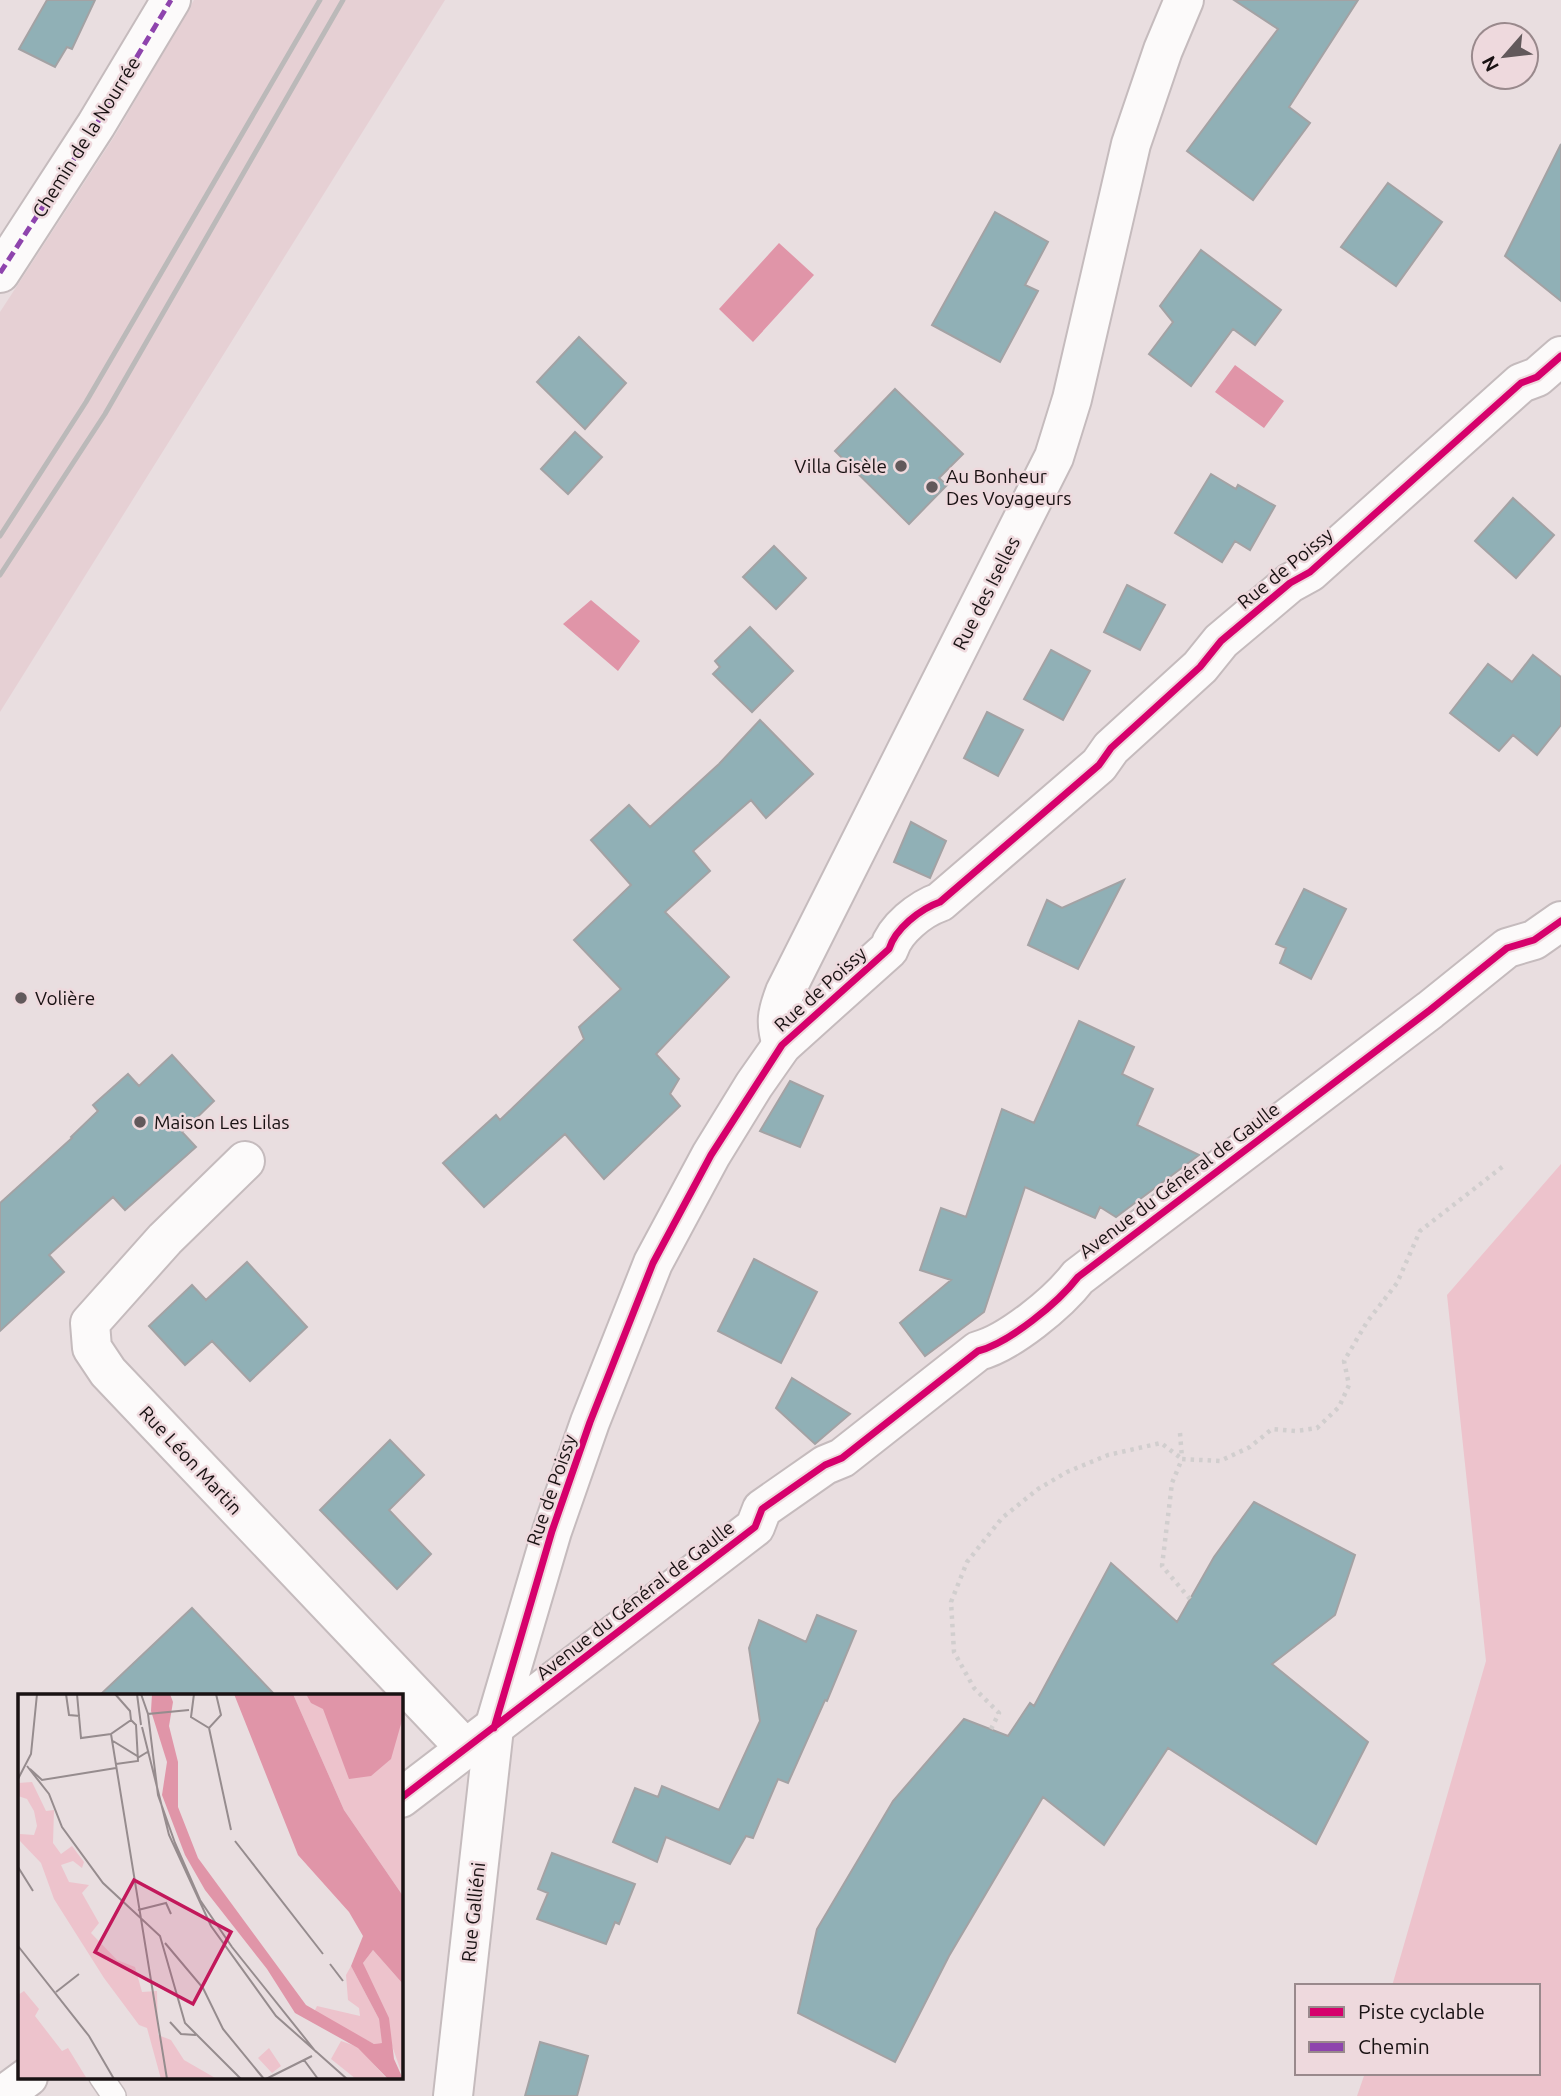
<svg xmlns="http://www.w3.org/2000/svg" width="1561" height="2096" font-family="Ubuntu,sans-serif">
<rect width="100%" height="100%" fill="#e9dee0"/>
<path fill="#e6d0d4" d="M 194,0 L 445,0 L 0,712 L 0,312 L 114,137 Z"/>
<path fill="#edc3cc" d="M 1561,1164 L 1561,2096 L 1357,2096 L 1365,2073 L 1538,2073 L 1538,1986 L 1392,1986 L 1486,1661 L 1447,1295 Z"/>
<path fill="#e095a8" d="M 779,243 L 814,275 L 753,342 L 719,309 Z
M 1235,365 L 1284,401 L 1264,428 L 1215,392 Z
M 591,600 L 640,641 L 618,671 L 563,624 Z"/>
<path fill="#90b0b6" stroke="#a3a2a4" stroke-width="2" d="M 47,0 L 95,0 L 72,49 L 67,47 L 55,67 L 19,49 Z
M 1234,0 L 1358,0 L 1289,107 L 1310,123 L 1253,200 L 1187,151 L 1278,29 Z
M 1561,144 L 1561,301 L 1505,256 Z
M 1388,183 L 1442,222 L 1396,286 L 1341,247 Z
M 995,212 L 1048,242 L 1025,285 L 1038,291 L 1000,362 L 932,325 Z
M 1201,250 L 1281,310 L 1255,345 L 1233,329 L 1191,386 L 1149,354 L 1173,322 L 1160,306 Z
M 579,337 L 626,383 L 585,429 L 537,382 Z
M 895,389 L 963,454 L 939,478 L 947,485 L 909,524 L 835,451 Z
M 575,432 L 602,457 L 568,494 L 541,469 Z
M 1211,474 L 1236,489 L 1238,485 L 1275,506 L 1250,550 L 1235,541 L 1222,562 L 1175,533 Z
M 1513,498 L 1554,535 L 1516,578 L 1475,541 Z
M 774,546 L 806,578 L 776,609 L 743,577 Z
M 1127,585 L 1165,605 L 1140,650 L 1104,632 Z
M 750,627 L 793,671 L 752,712 L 713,674 L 720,667 L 715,661 Z
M 1051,650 L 1090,671 L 1063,720 L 1024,699 Z
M 1533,655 L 1561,677 L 1561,725 L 1537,755 L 1513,735 L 1499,751 L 1450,713 L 1488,664 L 1512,682 Z
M 987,712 L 1023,730 L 998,776 L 964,758 Z
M 760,720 L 813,774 L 766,818 L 751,800 L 693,851 L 710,871 L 665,912 L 729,977 L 656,1054 L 679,1079 L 670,1094 L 680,1106 L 604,1179 L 565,1134 L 484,1207 L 443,1163 L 496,1115 L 500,1120 L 584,1039 L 579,1027 L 621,989 L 574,940 L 631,885 L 591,840 L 629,805 L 650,827 L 719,764 Z
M 911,822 L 946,841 L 930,878 L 894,862 Z
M 1124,880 L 1078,969 L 1028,945 L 1047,900 L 1062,908 Z
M 1304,889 L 1346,909 L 1311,979 L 1280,963 L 1286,948 L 1276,944 Z
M 1079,1021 L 1134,1047 L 1122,1074 L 1153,1089 L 1137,1125 L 1199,1155 L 1116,1217 L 1100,1207 L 1095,1218 L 1025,1187 L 984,1312 L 925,1356 L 900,1323 L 951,1280 L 920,1270 L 941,1208 L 966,1217 L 1002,1109 L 1034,1123 Z
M 172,1055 L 214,1101 L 182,1132 L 196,1147 L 125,1210 L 113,1197 L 49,1255 L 64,1272 L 0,1331 L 0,1203 L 72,1138 L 71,1137 L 98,1111 L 93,1105 L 128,1074 L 139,1086 Z
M 790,1081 L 823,1096 L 800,1147 L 760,1131 Z
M 754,1259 L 817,1292 L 781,1363 L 718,1331 Z
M 247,1262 L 307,1327 L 250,1381 L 212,1341 L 185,1365 L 149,1326 L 192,1285 L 206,1300 Z
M 792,1378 L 850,1414 L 815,1444 L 776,1408 Z
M 390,1440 L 424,1475 L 389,1510 L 431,1554 L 397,1589 L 320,1510 Z
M 1254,1502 L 1355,1555 L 1335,1615 L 1272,1664 L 1368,1742 L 1316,1844 L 1168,1748 L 1104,1845 L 1043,1797 L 949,1956 L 895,2062 L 798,2013 L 817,1929 L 893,1801 L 964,1719 L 1008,1736 L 1030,1703 L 1034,1706 L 1111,1563 L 1177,1622 L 1214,1557 Z
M 192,1608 L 275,1695 L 100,1695 Z
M 817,1615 L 856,1631 L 827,1701 L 825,1700 L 788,1783 L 778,1779 L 753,1838 L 746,1836 L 730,1864 L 666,1837 L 657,1862 L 613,1842 L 635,1788 L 658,1797 L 662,1786 L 719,1810 L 760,1721 L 749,1648 L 759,1620 L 806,1642 Z
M 552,1853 L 635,1884 L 619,1924 L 615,1922 L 606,1944 L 537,1919 L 548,1893 L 538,1889 Z
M 540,2042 L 588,2056 L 577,2096 L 525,2096 Z"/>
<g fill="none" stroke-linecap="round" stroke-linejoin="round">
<defs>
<path id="service" d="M 101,2077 L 114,2096"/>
<path id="minor" d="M 0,273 L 96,125 L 171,0
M 782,1045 C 775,1023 777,1013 785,992 L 1054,457 L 1072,399 L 1131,144 L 1163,50 L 1184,0
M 245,1161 L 165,1239 L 90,1323 L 92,1348 L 108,1372 L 466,1749
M 401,1798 L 755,1527 L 762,1509 L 825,1465 L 842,1458 L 978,1351 C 1009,1343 1058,1303 1078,1277 L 1430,1010 L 1507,948 L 1534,940 L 1561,921
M 2,2096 L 28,2077"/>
<path id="tertiary" d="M 453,2096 L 494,1728 L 552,1531 L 590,1422 L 653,1263 L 711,1155 L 754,1085 L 782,1045 L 889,949 C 895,929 920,909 940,902 L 1099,765 L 1111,748 L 1200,667 L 1221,641 L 1290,583 L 1310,572 L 1521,383 L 1537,377 L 1561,356"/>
</defs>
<use href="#service" stroke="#c5bbbd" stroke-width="26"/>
<use href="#minor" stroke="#c5bbbd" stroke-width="42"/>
<use href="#tertiary" stroke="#c5bbbd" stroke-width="42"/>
<path stroke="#d1cece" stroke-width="4.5" stroke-dasharray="3.5 5" stroke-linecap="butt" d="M 1180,1433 L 1182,1458
M 1190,1599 L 1162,1566 L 1172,1483 L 1182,1459 L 1220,1461 L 1250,1447 L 1272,1429 L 1296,1431 L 1317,1428 L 1339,1407 L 1349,1385 L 1344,1361 L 1367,1322 L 1397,1283 L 1420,1231 L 1506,1164
M 991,1729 L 999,1713 L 974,1688 L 954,1652 L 951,1602 L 967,1562 L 1002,1518 L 1038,1489 L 1067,1472 L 1108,1455 L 1161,1443 L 1182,1459"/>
<use href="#service" stroke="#fcfafa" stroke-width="23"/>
<use href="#minor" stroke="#fcfafa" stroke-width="38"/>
<use href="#tertiary" stroke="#fcfafa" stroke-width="38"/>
<path stroke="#bbb9b9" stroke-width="5" d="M 0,536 L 86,402 L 320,0
M 0,575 L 105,414 L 343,0"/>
<path stroke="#8e44ad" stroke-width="5" stroke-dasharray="10 5" stroke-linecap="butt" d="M 0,273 L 96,125 L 171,0"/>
<defs>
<path id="cycleway" d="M 494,1728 L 552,1531 L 590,1422 L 653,1263 L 711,1155 L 782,1045 L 889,949 C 895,929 920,909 940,902 L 1099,765 L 1111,748 L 1200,667 L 1221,641 L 1290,583 L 1310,572 L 1521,383 L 1537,377 L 1561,356
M 401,1798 L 755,1527 L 762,1509 L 825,1465 L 842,1458 L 978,1351 C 1009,1343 1058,1303 1078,1277 L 1430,1010 L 1507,948 L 1534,940 L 1561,921"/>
</defs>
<use href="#cycleway" stroke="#eed9dd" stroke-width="11"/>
<use href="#cycleway" stroke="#d6006c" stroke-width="7"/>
</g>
<g fill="#62595b" stroke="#eed9dd" stroke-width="2.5">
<circle cx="901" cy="466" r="7"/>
<circle cx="932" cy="487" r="7"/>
<circle cx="21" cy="998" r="7"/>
<circle cx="140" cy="1122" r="7"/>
</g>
<g text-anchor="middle" stroke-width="5" stroke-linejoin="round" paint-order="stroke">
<g font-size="19" fill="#191213" stroke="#eed9dd">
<text transform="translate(86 137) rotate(-58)" y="7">Chemin de la Nourrée</text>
<text transform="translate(1285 568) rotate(-39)" y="7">Rue de Poissy</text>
<text transform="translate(986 593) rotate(-63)" y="7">Rue des Iselles</text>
<text transform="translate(820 989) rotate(-42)" y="7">Rue de Poissy</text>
<text transform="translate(1179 1180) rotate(-37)" y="7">Avenue du Général de Gaulle</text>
<text transform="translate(191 1460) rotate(47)" y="7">Rue Léon Martin</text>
<text transform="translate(551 1490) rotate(-71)" y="7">Rue de Poissy</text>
<text transform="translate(635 1600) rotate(-38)" y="7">Avenue du Général de Gaulle</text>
<text transform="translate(473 1912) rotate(-84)" y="7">Rue Galliéni</text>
</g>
<g font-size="19" fill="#191213" stroke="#eed9dd" text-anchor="start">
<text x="887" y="473" text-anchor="end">Villa Gisèle</text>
<text x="946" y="483">Au Bonheur<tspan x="946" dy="22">Des Voyageurs</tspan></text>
<text x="35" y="1005">Volière</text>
<text x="154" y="1129">Maison Les Lilas</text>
</g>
</g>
<g transform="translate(18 1694)">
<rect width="385" height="385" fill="#e9dee0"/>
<path d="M 275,0 L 385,0 L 385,202 L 326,116 ZM 14,88 L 28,117 L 36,116 L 35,149 L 43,160 L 54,152 L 66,168 L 64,174 L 55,167 L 43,171 L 51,188 L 71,191 L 64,199 L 81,229 L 73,239 L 99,266 L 117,273 L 124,298 L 139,297 L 140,341 L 153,346 L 166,366 L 199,385 L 143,385 L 129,334 L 121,331 L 86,284 L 36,205 L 23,169 L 2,147 L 2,140 L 16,141 L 19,132 L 16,117 L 9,105 L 0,102 L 0,89 ZM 355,256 L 385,290 L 385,383 L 345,269 ZM 333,272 L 361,325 L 365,349 L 356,350 L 296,318 L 299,312 L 342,322 L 341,314 L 330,306 L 328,281 ZM 6,297 L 21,315 L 17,322 L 44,357 L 50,354 L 69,385 L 0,385 L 0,301 ZM 323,347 L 340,353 L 369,385 L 338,385 L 313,365 ZM 251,354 L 263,372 L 254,379 L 240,364 Z" fill="#edc3cc"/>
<path d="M 134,0 L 152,0 L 155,8 L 151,32 L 160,68 L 160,113 L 180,164 L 288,311 L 356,350 L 364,349 L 361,325 L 333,272 L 345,242 L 331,218 L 280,161 L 216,0 L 275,0 L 326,116 L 385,202 L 385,290 L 355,256 L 345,269 L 371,324 L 376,365 L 385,385 L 370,385 L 340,354 L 277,319 L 249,275 L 187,196 L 167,161 L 144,101 L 149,68 L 133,17 ZM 288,0 L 385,0 L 385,23 L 373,65 L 353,82 L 331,85 L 305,15 L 293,9 Z" fill="#e095a8"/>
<path fill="none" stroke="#968c8e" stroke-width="2" d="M 48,0 L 51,21 L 62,22M 59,0 L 63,44 L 93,40M 97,0 L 112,17 L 113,26 L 93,40 L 149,385M 119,0 L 123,31M 123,0 L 130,20M 176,0 L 173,23 L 191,34 L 203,21 L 198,0M 171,16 L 130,20 L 140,101 L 157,149 L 182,206 L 214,253 L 298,358M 124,33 L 151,141 L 193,232 L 258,322 L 329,385M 191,34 L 213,136M 95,47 L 121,63 L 131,57M 98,70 L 120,67 L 118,31 L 113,26M 9,72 L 31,100 L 44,133 L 85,189 L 142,242 L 167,329 L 223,385M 12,75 L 24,86 L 98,74M 0,85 L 13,60 L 19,0M 217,147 L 305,260M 0,173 L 15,197M 120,216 L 148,209 L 153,220M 147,249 L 185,294 L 205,335 L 246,385M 0,252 L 71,342 L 96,385M 312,270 L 325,287M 38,298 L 61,280M 152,328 L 163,340 L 178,341M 286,366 L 300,385M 248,385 L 294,362"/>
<path fill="#c2185b" fill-opacity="0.15" stroke="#c2185b" stroke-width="3.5" d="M 116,186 L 213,238 L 175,310 L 77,258 Z"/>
<rect width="385" height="385" fill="none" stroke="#191213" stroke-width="3.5"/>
</g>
<rect x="1295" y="1984" width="245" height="91" fill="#eed9dd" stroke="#99898c" stroke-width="2"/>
<rect x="1309" y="2007" width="35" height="10" fill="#d6006c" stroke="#99898c" stroke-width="2"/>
<text x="1358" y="2019" font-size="21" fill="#191213">Piste cyclable</text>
<rect x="1309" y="2042" width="35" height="10" fill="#8e44ad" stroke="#99898c" stroke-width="2"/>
<text x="1358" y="2054" font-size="21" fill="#191213">Chemin</text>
<g transform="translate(1505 56) rotate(242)"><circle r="33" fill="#eed9dd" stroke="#99898c" stroke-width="2"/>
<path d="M0-5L12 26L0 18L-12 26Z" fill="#62595b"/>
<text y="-10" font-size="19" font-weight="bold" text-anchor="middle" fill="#191213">N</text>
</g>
</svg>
